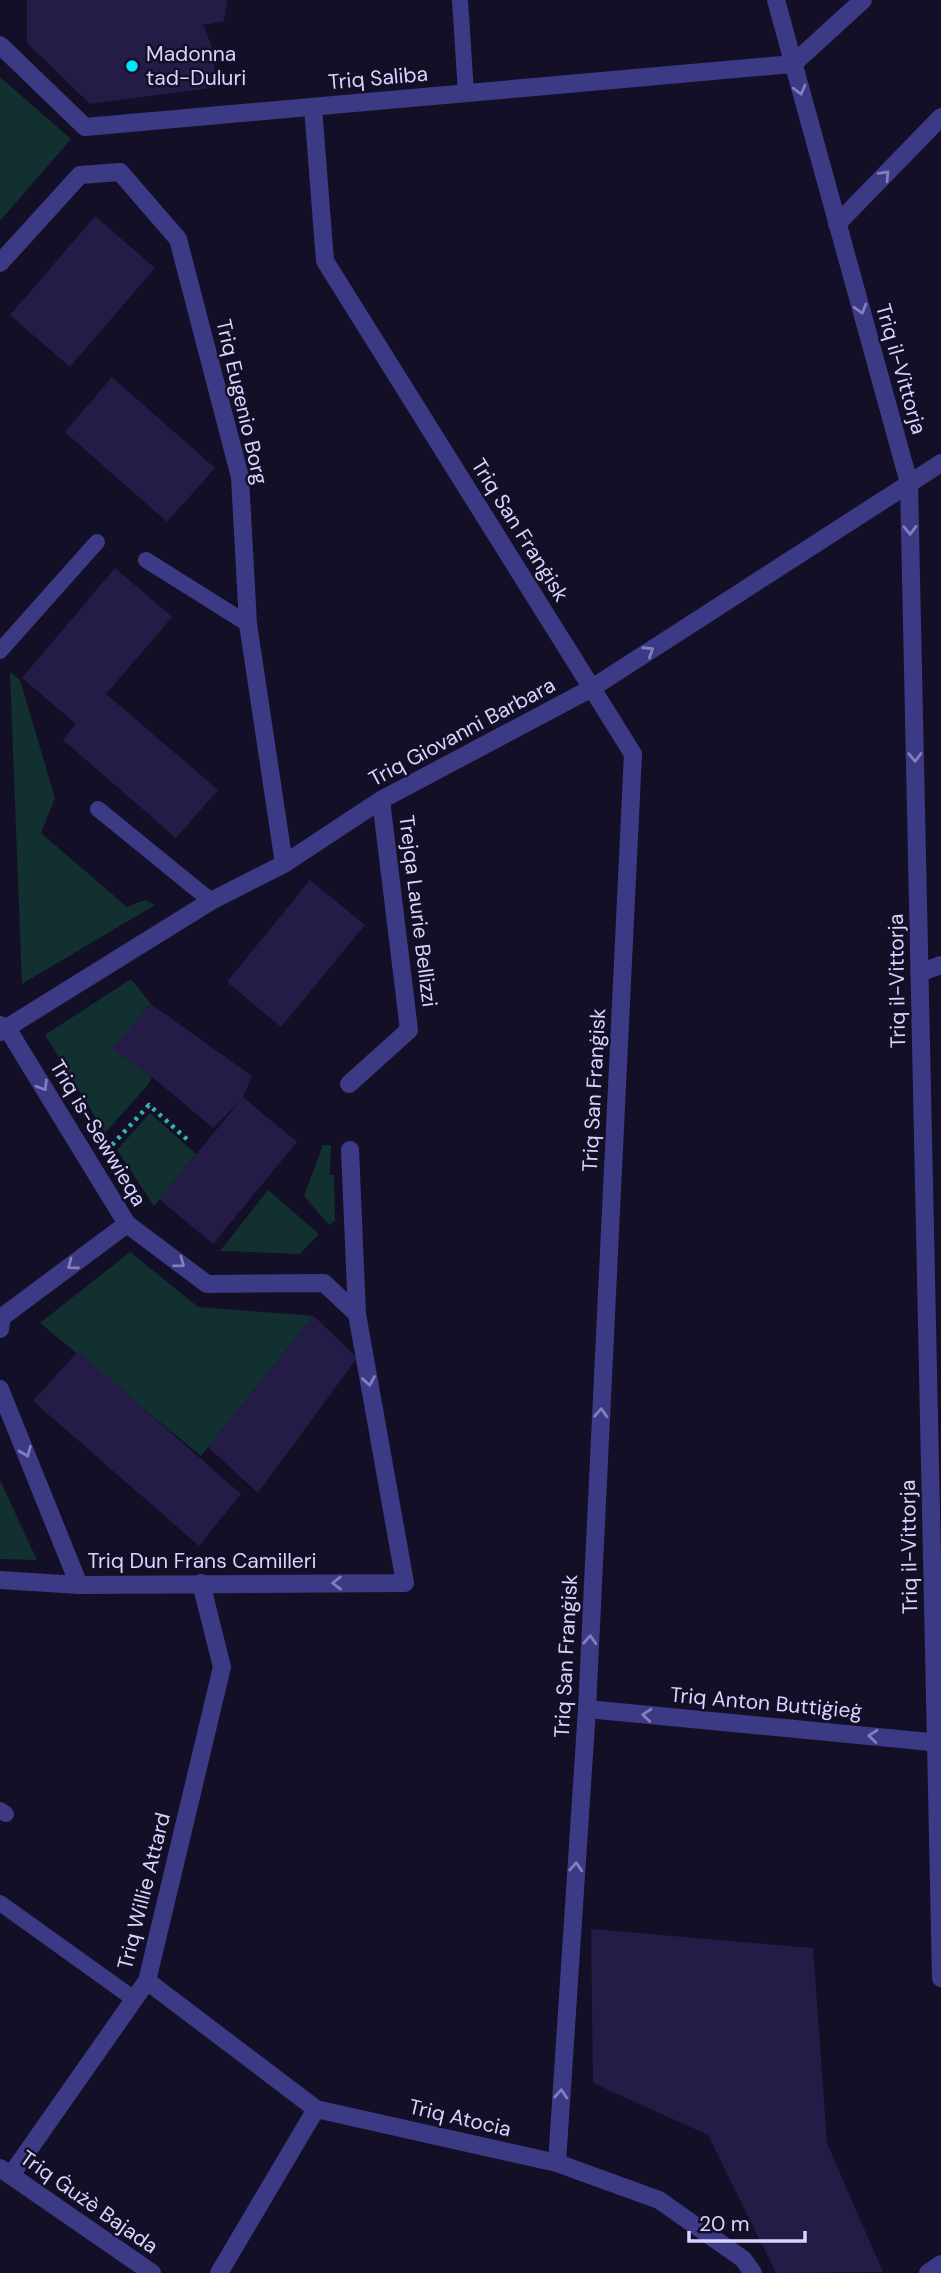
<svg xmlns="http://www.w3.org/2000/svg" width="941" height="2273" font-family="'DM Sans',sans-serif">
<rect width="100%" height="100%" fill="#130f26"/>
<path fill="#12302f" d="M 0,77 L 71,139 L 0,221 Z
M 10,672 L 20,680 L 55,798 L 41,833 L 127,907 L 145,900 L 155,905 L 22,984 Z
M 131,979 L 151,1004 L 113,1048 L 152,1077 L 146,1087 L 105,1133 L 45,1035 Z
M 150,1113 L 196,1154 L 154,1206 L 117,1150 Z
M 323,1145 L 331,1145 L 330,1175 L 334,1175 L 335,1221 L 329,1225 L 304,1196 Z
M 268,1190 L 319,1234 L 300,1254 L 220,1251 Z
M 130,1252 L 198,1307 L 314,1316 L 201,1456 L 40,1323 Z
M 0,1480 L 37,1560 L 0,1559 Z"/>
<path fill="#241b47" d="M 27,0 L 227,0 L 224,21 L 203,25 L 211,44 L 217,87 L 90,104 L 27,43 Z
M 95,216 L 155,268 L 70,367 L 10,315 Z
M 112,377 L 215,468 L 167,522 L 65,432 Z
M 115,568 L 172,617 L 106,694 L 218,790 L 176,838 L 63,740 L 76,724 L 22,678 Z
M 310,880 L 365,925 L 281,1027 L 227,982 Z
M 151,1004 L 252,1076 L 243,1097 L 297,1142 L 213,1244 L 159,1199 L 241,1100 L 213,1128 L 152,1077 L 112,1048 Z
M 314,1316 L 357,1358 L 258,1493 L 208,1447 Z
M 78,1351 L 241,1494 L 199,1546 L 33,1401 Z
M 591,1929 L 813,1948 L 827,2143 L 883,2272 L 776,2273 L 708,2135 L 593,2083 Z"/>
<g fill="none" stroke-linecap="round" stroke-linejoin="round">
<path stroke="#2fb8b0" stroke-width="4.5" stroke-dasharray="3.5 5" stroke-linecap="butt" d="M 112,1145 L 149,1105 L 190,1142"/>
<path stroke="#3d3a85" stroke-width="16" d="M 460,0 L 466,93
M 146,560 L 248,624
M 0,651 L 97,542
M 98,809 L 211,901
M 0,1810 L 6,1814
M 0,1903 L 134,1999"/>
<path stroke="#3d3a85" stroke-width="18" d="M 776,0 L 909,483 L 941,1978
M 0,45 L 85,127 L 793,64 L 863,0
M 313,107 L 325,261 L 633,754 L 587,1709 L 557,2163
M 837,224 L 941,117
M 0,263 L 80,175 L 120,172 L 178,239 L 240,477 L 248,624 L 284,864
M 919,973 L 941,965
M 0,1025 L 7,1028 L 127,1224 L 207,1284 L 324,1283 L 357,1314
M 0,1032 L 211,901 L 284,864 L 381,800 L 592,688 L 941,463
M 349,1084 L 409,1030 L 381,800
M 0,1329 L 2,1317 L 127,1224
M 0,1389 L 79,1585
M 0,1580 L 79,1585 L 405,1583 L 357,1314 L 350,1150
M 587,1709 L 941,1743
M 147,1981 L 316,2109
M 0,2168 L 152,2273
M 11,2175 L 147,1981 L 222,1667 L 201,1583
M 219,2273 L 316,2109 L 557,2163 L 659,2200 L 743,2259 L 753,2273
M 928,2273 L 941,2264"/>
</g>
<defs><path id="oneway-chevron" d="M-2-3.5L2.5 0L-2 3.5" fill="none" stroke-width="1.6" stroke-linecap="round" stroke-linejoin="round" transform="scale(1.75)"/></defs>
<g stroke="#837fbc">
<use href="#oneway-chevron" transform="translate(800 90) rotate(75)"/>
<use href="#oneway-chevron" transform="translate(885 175) rotate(-46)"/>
<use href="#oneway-chevron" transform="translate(861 309) rotate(74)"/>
<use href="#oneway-chevron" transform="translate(910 530) rotate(89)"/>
<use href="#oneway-chevron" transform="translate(649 651) rotate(-33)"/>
<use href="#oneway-chevron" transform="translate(915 757) rotate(89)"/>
<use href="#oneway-chevron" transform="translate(43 1086) rotate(58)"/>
<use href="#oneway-chevron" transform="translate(180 1263) rotate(37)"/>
<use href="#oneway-chevron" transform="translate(72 1265) rotate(143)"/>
<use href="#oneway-chevron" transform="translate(369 1381) rotate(80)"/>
<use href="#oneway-chevron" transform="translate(601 1413) rotate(-87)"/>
<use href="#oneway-chevron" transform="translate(26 1452) rotate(68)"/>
<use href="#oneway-chevron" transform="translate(337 1583) rotate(180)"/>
<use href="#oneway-chevron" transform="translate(590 1640) rotate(-87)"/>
<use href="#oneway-chevron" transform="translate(647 1715) rotate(-175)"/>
<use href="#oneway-chevron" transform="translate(873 1736) rotate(-175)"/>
<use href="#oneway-chevron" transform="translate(576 1867) rotate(-86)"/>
<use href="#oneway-chevron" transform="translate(561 2094) rotate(-86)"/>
</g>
<circle fill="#00e5ff" stroke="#130f26" stroke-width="2.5" cx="132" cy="66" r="7"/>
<g text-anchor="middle" stroke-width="5" stroke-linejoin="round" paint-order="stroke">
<g font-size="21" fill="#d9d4ff" stroke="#130f26" text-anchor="start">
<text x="146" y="61">Madonna<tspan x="146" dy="24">tad-Duluri</tspan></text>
</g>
<g font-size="21" fill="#d9d4ff" stroke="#130f26">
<text transform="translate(378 78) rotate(-5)" y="7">Triq Saliba</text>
<text transform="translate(901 369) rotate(74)" y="7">Triq il-Vittorja</text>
<text transform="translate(242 402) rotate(77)" y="7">Triq Eugenio Borg</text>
<text transform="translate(520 530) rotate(58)" y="7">Triq San Franġisk</text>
<text transform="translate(462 732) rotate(-28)" y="7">Triq Giovanni Barbara</text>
<text transform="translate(418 911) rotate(83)" y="7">Trejqa Laurie Bellizzi</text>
<text transform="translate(897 981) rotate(-91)" y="7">Triq il-Vittorja</text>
<text transform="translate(594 1090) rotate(-87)" y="7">Triq San Franġisk</text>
<text transform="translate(98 1133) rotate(59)" y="7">Triq is-Sewwieqa</text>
<text transform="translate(909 1547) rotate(-91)" y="7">Triq il-Vittorja</text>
<text x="202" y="1568">Triq Dun Frans Camilleri</text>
<text transform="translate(566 1656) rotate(-87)" y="7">Triq San Franġisk</text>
<text transform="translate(766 1703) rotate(5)" y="7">Triq Anton Buttiġieġ</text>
<text transform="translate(144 1891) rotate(-76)" y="7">Triq Willie Attard</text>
<text transform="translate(460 2118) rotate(13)" y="7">Triq Atocia</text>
<text transform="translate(89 2202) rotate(35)" y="7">Triq Ġużè Bajada</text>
</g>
</g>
<path d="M689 2231v10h116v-10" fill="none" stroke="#d9d4ff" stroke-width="3.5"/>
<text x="699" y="2231" font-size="21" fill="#d9d4ff" stroke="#130f26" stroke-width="5" paint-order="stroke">20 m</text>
</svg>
